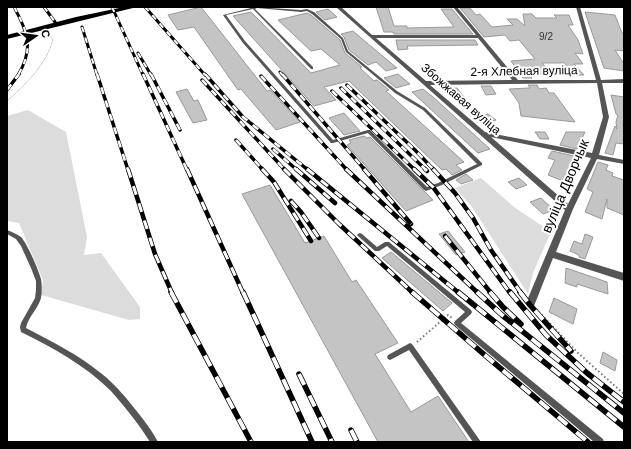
<svg xmlns="http://www.w3.org/2000/svg" width="631" height="449" font-family="Helvetica,sans-serif">
<rect width="100%" height="100%" fill="#fff"/>
<path fill="#dcdcdc" d="M 28,110 L 66,132 L 87,237 L 84,255 L 101,253 L 140,307 L 140,319 L 129,320 L 41,295 L 43,280 L 19,223 L 7,221 L 7,116 Z
M 481,178 L 514,207 L 551,232 L 533,273 L 528,294 L 472,207 L 455,188 Z"/>
<path fill="#c4c4c4" stroke="#999" d="M 201,7 L 267,91 L 270,90 L 300,122 L 276,130 L 241,89 L 238,90 L 194,27 L 178,30 L 168,15 Z
M 376,7 L 388,7 L 394,26 L 407,26 L 407,28 L 454,27 L 441,9 L 452,9 L 473,34 L 394,34 L 393,32 L 384,32 Z
M 460,8 L 470,8 L 476,15 L 480,14 L 492,27 L 513,25 L 507,19 L 517,19 L 525,26 L 523,14 L 532,14 L 536,18 L 557,18 L 554,15 L 569,15 L 573,25 L 568,25 L 578,40 L 583,54 L 575,53 L 583,64 L 574,64 L 584,75 L 574,75 L 564,63 L 542,63 L 551,73 L 529,75 L 532,78 L 523,78 L 511,61 L 535,59 L 519,40 L 510,41 L 505,35 L 484,37 Z
M 328,9 L 337,17 L 325,20 L 316,12 Z
M 251,12 L 311,73 L 340,65 L 321,49 L 311,51 L 278,20 L 307,13 L 311,15 L 340,40 L 345,53 L 362,67 L 360,68 L 374,81 L 377,80 L 389,90 L 386,91 L 464,162 L 456,165 L 462,170 L 452,175 L 446,169 L 442,170 L 349,81 L 324,87 L 336,100 L 314,106 L 233,16 Z
M 585,12 L 615,15 L 622,33 L 624,34 L 624,51 L 615,50 L 624,64 L 624,71 L 604,68 Z
M 353,31 L 367,43 L 397,68 L 386,71 L 376,62 L 368,65 L 349,50 L 344,37 L 341,34 Z
M 396,40 L 475,40 L 478,45 L 407,46 L 408,49 L 398,50 Z
M 398,74 L 410,84 L 396,88 L 384,78 Z
M 528,85 L 537,85 L 539,89 L 546,88 L 549,93 L 554,93 L 575,122 L 521,116 L 519,103 L 509,89 L 530,88 Z
M 481,86 L 491,86 L 496,94 L 486,95 Z
M 457,88 L 464,97 L 454,98 L 447,89 Z
M 187,89 L 194,101 L 198,100 L 207,120 L 193,123 L 176,92 Z
M 423,89 L 433,97 L 490,149 L 478,153 L 412,92 Z
M 611,95 L 624,97 L 624,144 L 616,143 L 613,155 L 605,153 L 615,126 L 617,129 L 616,122 L 618,115 L 616,114 Z
M 344,113 L 360,131 L 344,135 L 329,118 Z
M 488,114 L 496,120 L 487,123 L 479,117 Z
M 535,132 L 545,132 L 549,139 L 540,139 Z
M 566,132 L 585,132 L 577,149 L 560,145 Z
M 364,136 L 367,138 L 370,137 L 433,200 L 406,211 L 347,145 L 351,143 L 349,140 Z
M 552,151 L 574,156 L 574,158 L 563,181 L 548,175 L 555,160 L 548,158 Z
M 598,162 L 608,165 L 606,170 L 613,173 L 612,176 L 624,180 L 624,215 L 607,208 L 607,199 L 602,219 L 585,212 L 593,192 L 587,189 Z
M 466,174 L 473,180 L 461,184 L 456,180 Z
M 519,178 L 527,185 L 516,189 L 508,182 Z
M 270,185 L 305,243 L 324,236 L 352,282 L 356,280 L 398,343 L 375,354 L 411,412 L 438,396 L 469,442 L 378,442 L 242,194 Z
M 541,198 L 554,210 L 543,214 L 530,202 Z
M 448,231 L 465,252 L 456,255 L 439,234 Z
M 585,234 L 593,237 L 585,259 L 579,257 L 579,255 L 570,251 L 574,241 L 582,244 Z
M 391,252 L 452,303 L 443,311 L 382,258 Z
M 566,268 L 607,282 L 608,294 L 577,284 L 577,287 L 565,283 Z
M 554,298 L 577,309 L 573,324 L 549,312 Z
M 603,352 L 617,360 L 615,371 L 600,363 Z"/>
<g fill="none" stroke-linecap="round" stroke-linejoin="round">
<path stroke="#777" stroke-width="1" stroke-dasharray="0.5 1" stroke-linecap="butt" d="M 7,101 C 27,83 45,66 53,40 L 49,34"/>
<path stroke="#777" stroke-width="2" stroke-dasharray="1.5 2.5" stroke-linecap="butt" d="M 536,309 L 578,353 L 624,394
M 417,342 L 448,315 L 452,318"/>
<path fill="#555" fill-rule="evenodd" d="M 255,7 L 301,10 L 307,9 L 314,12 L 343,38 L 348,51 L 397,91 L 425,108 L 482,163 L 482,165 L 442,185 L 426,191 L 424,190 L 368,133 L 333,143 L 331,143 L 243,43 L 223,15 ZM 257,8 L 301,12 L 307,11 L 312,14 L 341,39 L 346,52 L 395,93 L 423,110 L 477,164 L 438,183 L 427,187 L 370,130 L 368,130 L 333,140 L 245,41 L 226,15 L 253,9 L 311,69 L 313,69 L 313,67 L 255,9 Z
M 7,230 C 12,232 17,234 21,237 C 28,245 38,269 41,279 C 42,285 42,292 41,298 C 38,309 28,317 26,328 C 53,342 79,355 102,374 C 116,385 128,400 139,414 C 146,423 153,432 158,442 L 150,442 C 145,434 140,427 134,419 C 127,410 119,400 111,391 C 85,365 53,348 21,332 L 20,327 L 21,323 L 35,298 L 36,290 L 36,281 L 31,268 L 21,246 L 16,239 L 7,234 Z
M 360,233 L 362,234 L 377,247 L 385,242 L 389,242 L 471,310 L 472,312 L 471,314 L 461,323 L 603,439 L 604,442 L 594,442 L 455,325 L 454,323 L 455,321 L 465,312 L 387,246 L 379,251 L 375,251 L 358,236 L 357,235 L 358,234 Z
M 410,343 L 412,344 L 481,442 L 473,442 L 409,350 L 392,359 L 390,360 L 388,359 L 387,357 L 388,355 Z"/>
<path fill="#555" fill-rule="evenodd" d="M 336,7 L 341,7 L 372,35 L 476,35 L 453,7 L 457,7 L 518,80 L 596,80 L 576,7 L 580,7 L 601,80 L 624,79 L 624,83 L 602,83 L 609,117 L 599,155 L 624,160 L 624,164 L 597,159 L 573,209 L 556,252 L 624,273 L 624,281 L 553,258 L 534,306 L 531,307 L 528,306 L 526,303 L 565,210 ZM 376,38 L 478,38 L 512,80 L 426,81 ZM 597,83 L 603,117 L 592,153 L 485,132 L 430,85 ZM 491,137 L 591,158 L 568,204 Z"/>
<path fill="#000" fill-rule="evenodd" d="M 124,7 L 137,7 L 7,39 L 7,35 L 76,17 Z"/>
<defs>
<path id="rail-far3" d="M 14,7 C 28,32 34,49 18,75
M 44,7 L 55,22
M 112,7 L 143,75
M 145,7 L 205,75
M 82,27 L 97,75
M 138,53 L 151,75
M 280,72 L 282,75"/>
<path id="rail-far2" d="M 97,74 L 128,170
M 143,74 L 187,170
M 151,74 L 180,130
M 205,74 L 243,117 L 308,170
M 282,74 L 365,170
M 261,76 L 347,170
M 202,80 L 285,170
M 347,85 L 415,150 L 434,170
M 341,88 L 426,170
M 7,90 L 19,74
M 332,91 L 415,170
M 236,140 L 263,170
M 273,149 L 297,170"/>
<path id="rail-far1" d="M 128,169 L 155,254 L 172,293
M 187,169 L 243,293
M 262,169 L 274,182 L 311,241
M 284,169 L 339,224 L 413,293
M 296,169 L 335,203
M 307,169 L 459,293
M 346,169 L 478,293
M 364,169 L 411,224
M 414,169 L 433,187 L 510,293
M 425,169 L 427,171
M 433,169 L 455,193 L 473,218 L 491,250 L 521,293
M 291,201 L 301,212 L 319,238
M 445,236 L 491,293"/>
<path id="rail" d="M 171,292 L 251,442
M 243,292 L 312,442
M 412,292 L 487,357 L 588,442
M 458,292 L 624,427
M 477,292 L 502,315 L 624,413
M 490,292 L 503,307 L 521,324
M 510,292 L 546,335 L 587,373 L 624,402
M 520,292 L 530,305 L 571,351
M 299,374 L 332,442
M 351,430 L 357,442"/>
</defs>
<use href="#rail-far3" stroke="#000" stroke-width="3"/>
<use href="#rail-far2" stroke="#000" stroke-width="3.5"/>
<use href="#rail-far1" stroke="#000" stroke-width="4.5"/>
<use href="#rail" stroke="#000" stroke-width="5.5"/>
<use href="#rail-far3" stroke="#fff" stroke-width="2" stroke-dasharray="5.5" stroke-linecap="butt"/>
<use href="#rail-far2" stroke="#fff" stroke-width="2.5" stroke-dasharray="7" stroke-linecap="butt"/>
<use href="#rail-far1" stroke="#fff" stroke-width="3" stroke-dasharray="9" stroke-linecap="butt"/>
<use href="#rail" stroke="#fff" stroke-width="4" stroke-dasharray="12" stroke-linecap="butt"/>
</g>
<g text-anchor="middle" stroke-width="4" stroke-linejoin="round" paint-order="stroke">
<g font-size="10" fill="#313131">
<text x="546" y="40">9/2</text>
</g>
<g font-size="12" fill="#000" stroke="#fff">
<text transform="translate(524 71) rotate(-1)" y="4">2-я Хлебная вуліца</text>
<text transform="translate(461 99) rotate(41)" y="4">Збожжавая вуліца</text>
</g>
<g font-size="14" fill="#000" stroke="#fff">
<text transform="translate(565 186) rotate(-67)" y="5">вуліца Дворчык</text>
</g>
</g>
<rect width="631" height="449" fill="none" stroke="#000000" stroke-width="16"/>
<g transform="translate(36 36) rotate(77)" stroke="#ffffff" stroke-width="3" paint-order="stroke">
<path d="M0-3L7 15L0 10L-7 15Z" fill="#000000"/>
<text y="-6" font-size="11" font-weight="bold" text-anchor="middle" fill="#000000">С</text>
</g>
</svg>
